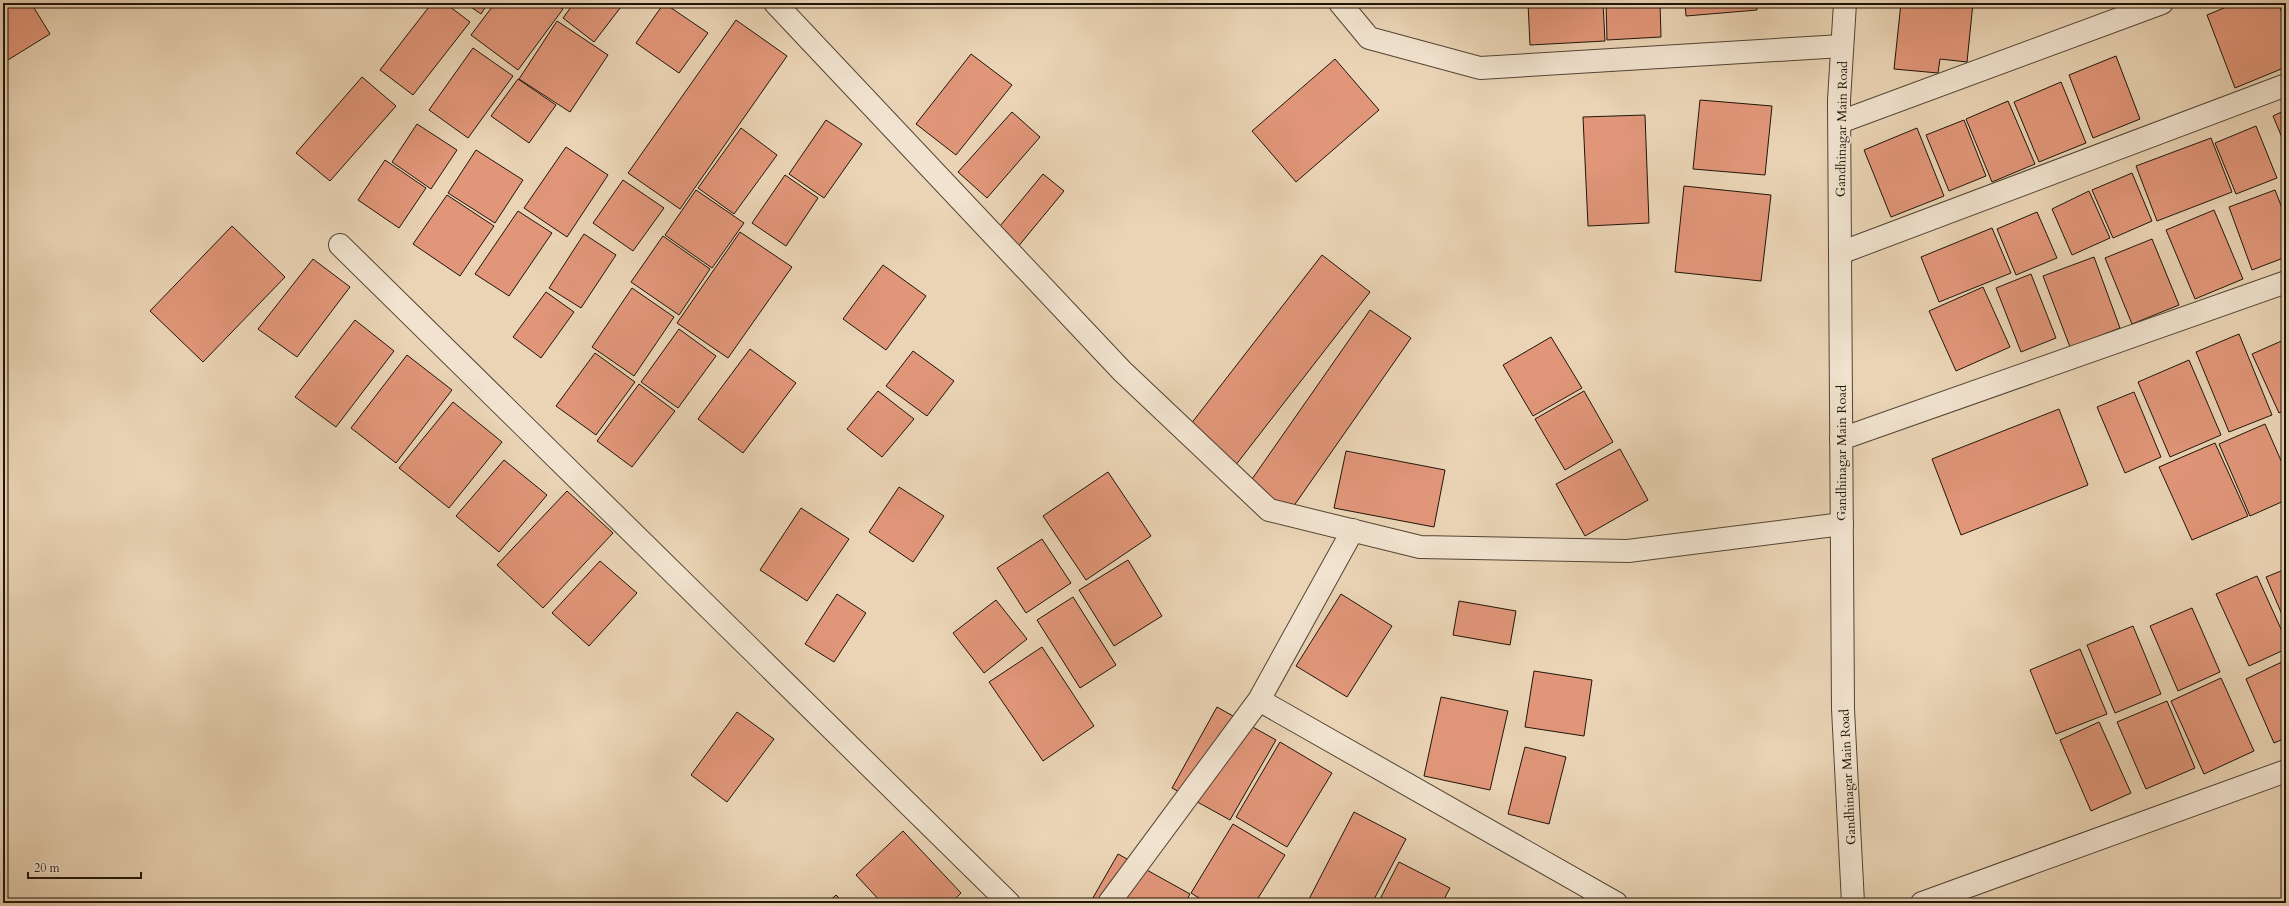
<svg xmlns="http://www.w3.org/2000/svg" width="2289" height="906" font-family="Cardo,serif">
<rect width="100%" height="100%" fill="#ead4b5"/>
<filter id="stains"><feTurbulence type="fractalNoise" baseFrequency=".005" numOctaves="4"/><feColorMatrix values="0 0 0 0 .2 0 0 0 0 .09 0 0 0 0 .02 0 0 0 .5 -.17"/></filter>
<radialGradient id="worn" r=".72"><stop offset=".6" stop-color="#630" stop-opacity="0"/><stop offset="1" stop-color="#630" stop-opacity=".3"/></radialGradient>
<path fill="#e19679" stroke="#1f1509" d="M 3,3 L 31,3 L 50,34 L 3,63 Z
M 432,3 L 445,3 L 470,22 L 413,95 L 380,70 Z
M 465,3 L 488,3 L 481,14 Z
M 495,3 L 554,3 L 563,9 L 518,70 L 471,35 Z
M 574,3 L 624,3 L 594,42 L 563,18 Z
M 664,3 L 708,33 L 679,73 L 636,43 Z
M 1528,3 L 1603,3 L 1605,41 L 1530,45 Z
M 1606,3 L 1660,3 L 1661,37 L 1607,40 Z
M 1685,3 L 1757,3 L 1757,10 L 1686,16 Z
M 1901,3 L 1973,3 L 1967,62 L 1940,59 L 1938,73 L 1894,69 Z
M 2236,3 L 2278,3 L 2286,23 L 2286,67 L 2235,88 L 2207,15 Z
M 736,20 L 787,56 L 680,209 L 628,173 Z
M 557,21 L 608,55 L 570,112 L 519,79 Z
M 473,48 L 513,76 L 468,138 L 429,110 Z
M 971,54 L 1012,85 L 956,155 L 916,124 Z
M 2116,56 L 2140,119 L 2093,138 L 2069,75 Z
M 1335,59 L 1379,110 L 1296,182 L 1252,131 Z
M 362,77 L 396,106 L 330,181 L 296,153 Z
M 518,79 L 556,105 L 529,143 L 491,116 Z
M 2061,82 L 2086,143 L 2039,162 L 2014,102 Z
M 1700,100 L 1772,106 L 1765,175 L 1693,169 Z
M 2008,101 L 2035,164 L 1992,182 L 1966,119 Z
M 2286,110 L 2286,147 L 2273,116 Z
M 1012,112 L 1040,137 L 987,198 L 958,172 Z
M 1645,115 L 1649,223 L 1588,226 L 1583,117 Z
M 826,120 L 862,144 L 824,198 L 789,174 Z
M 1964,120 L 1986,176 L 1949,191 L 1926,135 Z
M 417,124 L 457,150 L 431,189 L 392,162 Z
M 2256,126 L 2277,178 L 2236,194 L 2215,143 Z
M 741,128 L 777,155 L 734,214 L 698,188 Z
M 1917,128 L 1944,196 L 1891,217 L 1864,150 Z
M 2211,138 L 2232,192 L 2157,221 L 2136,166 Z
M 566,147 L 608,175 L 567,237 L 524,208 Z
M 476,150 L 523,180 L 495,223 L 448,193 Z
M 385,160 L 426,188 L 399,228 L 358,200 Z
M 2132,173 L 2152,221 L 2113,238 L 2092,190 Z
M 1043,174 L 1064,191 L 1012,254 L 991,237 Z
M 785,175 L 818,198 L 786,246 L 752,223 Z
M 623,180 L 664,208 L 633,251 L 593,223 Z
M 1684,186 L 1771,195 L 1761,281 L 1675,272 Z
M 696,190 L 744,223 L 712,268 L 665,235 Z
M 2275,190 L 2286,218 L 2286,257 L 2252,270 L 2229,207 Z
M 2089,191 L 2110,238 L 2072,255 L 2052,209 Z
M 447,195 L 494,226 L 460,276 L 413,244 Z
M 2214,210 L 2243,279 L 2195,299 L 2166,230 Z
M 518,211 L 552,233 L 509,296 L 475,274 Z
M 2037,212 L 2057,258 L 2016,275 L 1997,229 Z
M 232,226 L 285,277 L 203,362 L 150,311 Z
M 1992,228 L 2011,273 L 1939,302 L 1921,257 Z
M 740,232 L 792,267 L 728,358 L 677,323 Z
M 584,234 L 616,255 L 581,308 L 549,288 Z
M 663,236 L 710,269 L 679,315 L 631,282 Z
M 2152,239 L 2179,305 L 2132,324 L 2105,258 Z
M 1322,255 L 1370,292 L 1228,475 L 1180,438 Z
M 2094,257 L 2120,328 L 2070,347 L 2043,276 Z
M 313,259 L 350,287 L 297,357 L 258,329 Z
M 883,265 L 926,296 L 886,350 L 843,319 Z
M 2031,274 L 2056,338 L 2021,352 L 1996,288 Z
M 1983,287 L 2010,347 L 1956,371 L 1929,311 Z
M 632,288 L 674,317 L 634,376 L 592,347 Z
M 546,292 L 574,312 L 541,358 L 513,337 Z
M 1370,310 L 1411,338 L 1284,520 L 1243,492 Z
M 355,320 L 394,351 L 336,427 L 295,397 Z
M 679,329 L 716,356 L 678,408 L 641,382 Z
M 2239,334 L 2272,415 L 2229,432 L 2196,352 Z
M 1551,337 L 1582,388 L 1533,416 L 1503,365 Z
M 2286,339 L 2286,409 L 2279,413 L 2252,354 Z
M 750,349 L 796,383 L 743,453 L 698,419 Z
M 913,351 L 954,381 L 927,416 L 886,386 Z
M 595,353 L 635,382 L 596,435 L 556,406 Z
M 407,355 L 452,390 L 396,463 L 351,428 Z
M 2189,360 L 2221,435 L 2170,457 L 2138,382 Z
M 639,384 L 675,411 L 632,467 L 597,441 Z
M 878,391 L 914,419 L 882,457 L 847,429 Z
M 1584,391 L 1613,442 L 1565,470 L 1535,419 Z
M 2134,392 L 2161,457 L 2125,473 L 2097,407 Z
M 453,402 L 502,442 L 449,508 L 399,468 Z
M 2059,409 L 2088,485 L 1961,535 L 1932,459 Z
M 2265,424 L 2286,472 L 2286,500 L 2250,516 L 2219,444 Z
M 2215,443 L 2248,516 L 2192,540 L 2159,467 Z
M 1620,449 L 1648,500 L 1585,536 L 1556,484 Z
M 1346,451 L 1445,470 L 1434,527 L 1334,508 Z
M 504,460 L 547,495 L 499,552 L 456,516 Z
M 1108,472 L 1151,536 L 1086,580 L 1043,516 Z
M 899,487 L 944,516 L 913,562 L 869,532 Z
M 567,491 L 613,533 L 543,608 L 497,565 Z
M 801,508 L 849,539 L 807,601 L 760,570 Z
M 1042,539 L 1071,583 L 1026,613 L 997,568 Z
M 1128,560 L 1162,616 L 1114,646 L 1079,590 Z
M 600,561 L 637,593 L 589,646 L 552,613 Z
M 2286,569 L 2286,624 L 2266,577 Z
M 2257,576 L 2286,640 L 2286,649 L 2249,666 L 2216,594 Z
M 837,594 L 866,613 L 834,662 L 805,644 Z
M 1341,594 L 1392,626 L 1347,697 L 1296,666 Z
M 1073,597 L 1116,665 L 1080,688 L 1037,620 Z
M 996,600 L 1027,639 L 984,673 L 953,633 Z
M 1459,601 L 1516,611 L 1510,645 L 1453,635 Z
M 2192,608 L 2220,672 L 2178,691 L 2150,626 Z
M 2133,626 L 2161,694 L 2115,713 L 2087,645 Z
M 1042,647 L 1094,726 L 1043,761 L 989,682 Z
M 2080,649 L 2107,714 L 2056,734 L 2030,670 Z
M 2286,660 L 2286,738 L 2274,743 L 2246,679 Z
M 1534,671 L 1592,680 L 1584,736 L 1525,727 Z
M 2221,678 L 2254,751 L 2204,774 L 2171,701 Z
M 1441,697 L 1508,711 L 1490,790 L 1424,776 Z
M 2167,701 L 2195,768 L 2146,789 L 2117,722 Z
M 1217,707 L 1276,740 L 1230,820 L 1172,788 Z
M 737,712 L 774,739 L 727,802 L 691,775 Z
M 2099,722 L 2131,793 L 2091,811 L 2060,740 Z
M 1280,742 L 1332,773 L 1287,847 L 1236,817 Z
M 1525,747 L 1566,757 L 1549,824 L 1508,814 Z
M 1354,812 L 1406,839 L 1372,903 L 1307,903 Z
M 1233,824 L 1285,855 L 1255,903 L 1207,903 L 1191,893 Z
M 903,831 L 961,893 L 951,903 L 882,903 L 856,875 Z
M 1118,854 L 1190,894 L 1185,903 L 1090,903 Z
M 1399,862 L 1450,888 L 1442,903 L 1378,903 Z
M 836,895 L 844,903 L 827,903 Z"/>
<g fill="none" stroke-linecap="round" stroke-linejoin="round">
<defs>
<path id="minor" d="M 775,3 L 1122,371 L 1269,510 L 1420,547 L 1628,551 L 1842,524
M 1340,3 L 1369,38 L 1480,68 L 1842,46
M 1840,122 L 2162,3
M 340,245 L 1009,903
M 1840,253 L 2286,85
M 1841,439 L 2286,282
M 1259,700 L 1616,903
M 1109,903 L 1259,700 L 1353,530
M 1922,903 L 2286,771"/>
<path id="tertiary" d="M 1845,3 L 1839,100 L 1843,709 L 1853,903"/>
</defs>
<use href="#minor" stroke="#524534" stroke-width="24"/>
<use href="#tertiary" stroke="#524534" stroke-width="24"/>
<use href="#minor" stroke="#f1e3cf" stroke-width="22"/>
<use href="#tertiary" stroke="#f1e3cf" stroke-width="22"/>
</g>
<g text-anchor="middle" stroke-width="3.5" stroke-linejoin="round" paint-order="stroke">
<g font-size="13" fill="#1f1509" stroke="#f1e3cf">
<text transform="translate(1841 129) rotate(-89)" y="5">Gandhinagar Main Road</text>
<text transform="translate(1841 453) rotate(-90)" y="5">Gandhinagar Main Road</text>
<text transform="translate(1847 777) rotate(-93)" y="5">Gandhinagar Main Road</text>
</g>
</g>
<rect width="2289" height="906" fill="none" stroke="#ead4b5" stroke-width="16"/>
<rect x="4" y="4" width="2281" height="898" fill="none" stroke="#1f1509" stroke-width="2"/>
<rect x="8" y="8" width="2273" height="890" fill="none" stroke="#1f1509"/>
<path d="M28 872v6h113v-6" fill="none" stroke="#1f1509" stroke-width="2"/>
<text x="34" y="872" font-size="12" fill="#1f1509" stroke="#f1e3cf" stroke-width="3" paint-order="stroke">20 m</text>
<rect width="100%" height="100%" filter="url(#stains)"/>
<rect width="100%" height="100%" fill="url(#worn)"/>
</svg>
